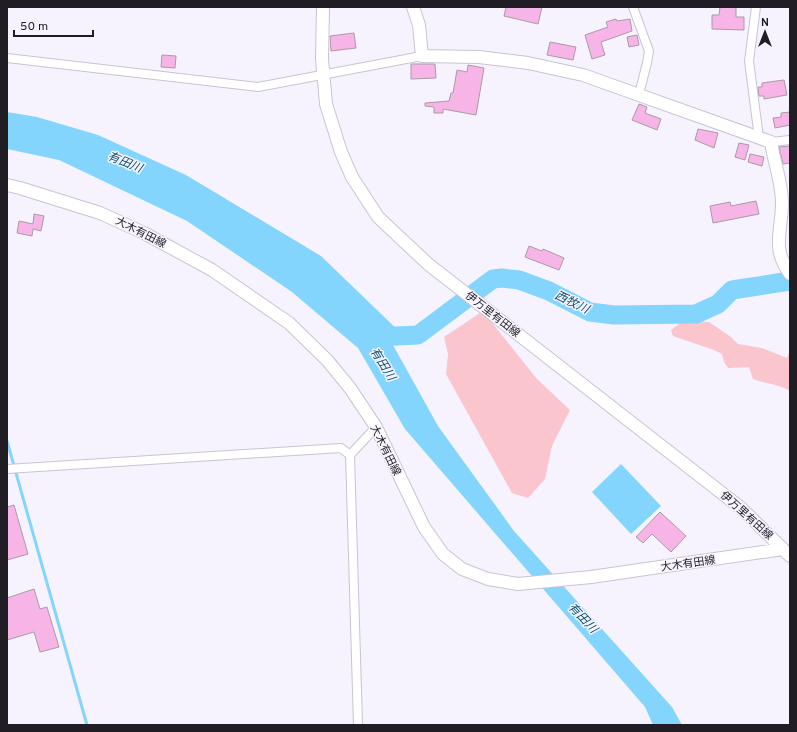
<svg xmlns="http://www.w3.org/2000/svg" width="797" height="732" font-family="Overpass,'Noto Sans JP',sans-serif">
<rect width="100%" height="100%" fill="#f6f3fe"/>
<path fill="#fac5cc" d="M 483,311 L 536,378 L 570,410 L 552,446 L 545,479 L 528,498 L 512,493 L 446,374 L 448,354 L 444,337 Z
M 683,321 L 709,322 L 731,337 L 738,344 L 762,348 L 787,358 L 790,350 L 790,391 C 778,384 766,384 753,379 L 749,367 L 728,368 L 724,362 L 722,354 L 714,350 L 673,336 L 671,330 Z"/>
<path fill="#83d5fe" d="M 7,112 L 37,117 L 98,135 L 186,175 L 321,256 L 403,335 L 393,345 L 438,426 L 514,531 L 672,707 L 682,725 L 653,725 L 645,707 L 405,429 L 358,348 L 292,292 L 187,221 L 59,160 L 7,149 Z
M 621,464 L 661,506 L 631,534 L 592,492 Z"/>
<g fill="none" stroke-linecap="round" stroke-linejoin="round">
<path stroke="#83d5fe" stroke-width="3" d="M 7,441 L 87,725"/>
<path stroke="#83d5fe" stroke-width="19" d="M 376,337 L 418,335 L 493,279 L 502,278 L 519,280 L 549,291 L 590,312 L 614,315 L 696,314 L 718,304 L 732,290 L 790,281"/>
</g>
<path fill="#f6b5e6" stroke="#aa9aa6" d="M 506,7 L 542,7 L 538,24 L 504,16 Z
M 720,7 L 736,7 L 736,17 L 744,17 L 744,30 L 712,29 L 712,15 L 719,15 Z
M 616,19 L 617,21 L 630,19 L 632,31 L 601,42 L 605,55 L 592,59 L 585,35 L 608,27 L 606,22 Z
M 354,33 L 356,48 L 331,51 L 330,36 Z
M 637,35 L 639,45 L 629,47 L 627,37 Z
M 550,42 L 576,47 L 573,60 L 547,55 Z
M 162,55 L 176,56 L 175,68 L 161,67 Z
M 411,64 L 435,64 L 436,78 L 411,79 Z
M 468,65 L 484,68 L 476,115 L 443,109 L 443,113 L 434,113 L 434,107 L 425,106 L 425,103 L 449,101 L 451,93 L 453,93 L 457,70 L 467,72 Z
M 784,80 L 787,95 L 764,99 L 764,96 L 759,96 L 758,87 L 762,87 L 762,83 Z
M 639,104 L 647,107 L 645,113 L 661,119 L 657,130 L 632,120 Z
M 790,112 L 790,125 L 775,128 L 773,118 L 781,117 L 781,113 Z
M 698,129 L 718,133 L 714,148 L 695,140 Z
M 739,143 L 749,145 L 745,160 L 735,157 Z
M 790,146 L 790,163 L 783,164 L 779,147 Z
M 750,154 L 764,157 L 762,166 L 748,162 Z
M 756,201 L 759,214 L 713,223 L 710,206 L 730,202 L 731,206 Z
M 34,214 L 44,216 L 41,231 L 33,229 L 32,236 L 17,233 L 19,221 L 33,224 Z
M 529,246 L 542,251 L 543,249 L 564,258 L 559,270 L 525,257 Z
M 14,505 L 28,554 L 7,560 L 7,507 Z
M 660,512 L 686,536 L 671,552 L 652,534 L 643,543 L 636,537 Z
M 34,589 L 40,609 L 47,607 L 59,647 L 40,652 L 34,632 L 7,640 L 7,598 Z"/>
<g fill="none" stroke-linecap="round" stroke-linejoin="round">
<defs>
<path id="street" d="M 633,7 L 649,51 L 647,63 L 639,94
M 756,7 L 749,61 L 759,138
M 7,58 L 258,87 L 422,56
M 771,142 L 790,140
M 7,469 L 341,448 L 350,455
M 358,725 L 350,455 L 376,427"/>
<path id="secondary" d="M 323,7 L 322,59 L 326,104 L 341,152 L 352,177 L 378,217 L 428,264 L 741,508 L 790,556
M 413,7 L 419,25 L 422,56 L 479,57 L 528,63 L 583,75 L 771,142 C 774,162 782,183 782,203 C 782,231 771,248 790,274
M 7,185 L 20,188 L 100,213 L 144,233 L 212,270 L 289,323 L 327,360 L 350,388 L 376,427 L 424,527 L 443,554 L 462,569 L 488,579 L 518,584 L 591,577 L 783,549"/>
</defs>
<use href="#street" stroke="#c9c3d4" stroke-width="10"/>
<use href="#secondary" stroke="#c9c3d4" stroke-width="14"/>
<use href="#street" stroke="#fff" stroke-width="8"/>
<use href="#secondary" stroke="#fff" stroke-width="12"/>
</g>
<g text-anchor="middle" stroke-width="3" stroke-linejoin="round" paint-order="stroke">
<g font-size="11" fill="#201e24" stroke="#f6f3fe">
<text transform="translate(141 232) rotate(27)" y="4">大木有田線</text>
<text transform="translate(493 314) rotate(38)" y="4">伊万里有田線</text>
<text transform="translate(386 450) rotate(64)" y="4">大木有田線</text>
<text transform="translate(747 515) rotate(42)" y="4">伊万里有田線</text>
<text transform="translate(688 563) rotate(-8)" y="4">大木有田線</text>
</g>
<g font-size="12" font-style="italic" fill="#0a4f6a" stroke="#f6f3fe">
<text transform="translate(125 162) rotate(22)" y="4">有田川</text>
<text transform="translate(572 302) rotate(26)" y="4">西牧川</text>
<text transform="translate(383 364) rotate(58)" y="4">有田川</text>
<text transform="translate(583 618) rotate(47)" y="4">有田川</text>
</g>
</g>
<rect width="797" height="732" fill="none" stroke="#201e24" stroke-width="16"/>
<g transform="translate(765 32)" stroke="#f6f3fe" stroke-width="3" paint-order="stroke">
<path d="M0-3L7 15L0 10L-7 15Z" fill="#201e24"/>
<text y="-6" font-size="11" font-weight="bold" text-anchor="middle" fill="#201e24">N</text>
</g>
<path d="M14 30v6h79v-6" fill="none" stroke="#201e24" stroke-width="2"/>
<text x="20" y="30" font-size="12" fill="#201e24" stroke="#f6f3fe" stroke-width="3" paint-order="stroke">50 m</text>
</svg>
